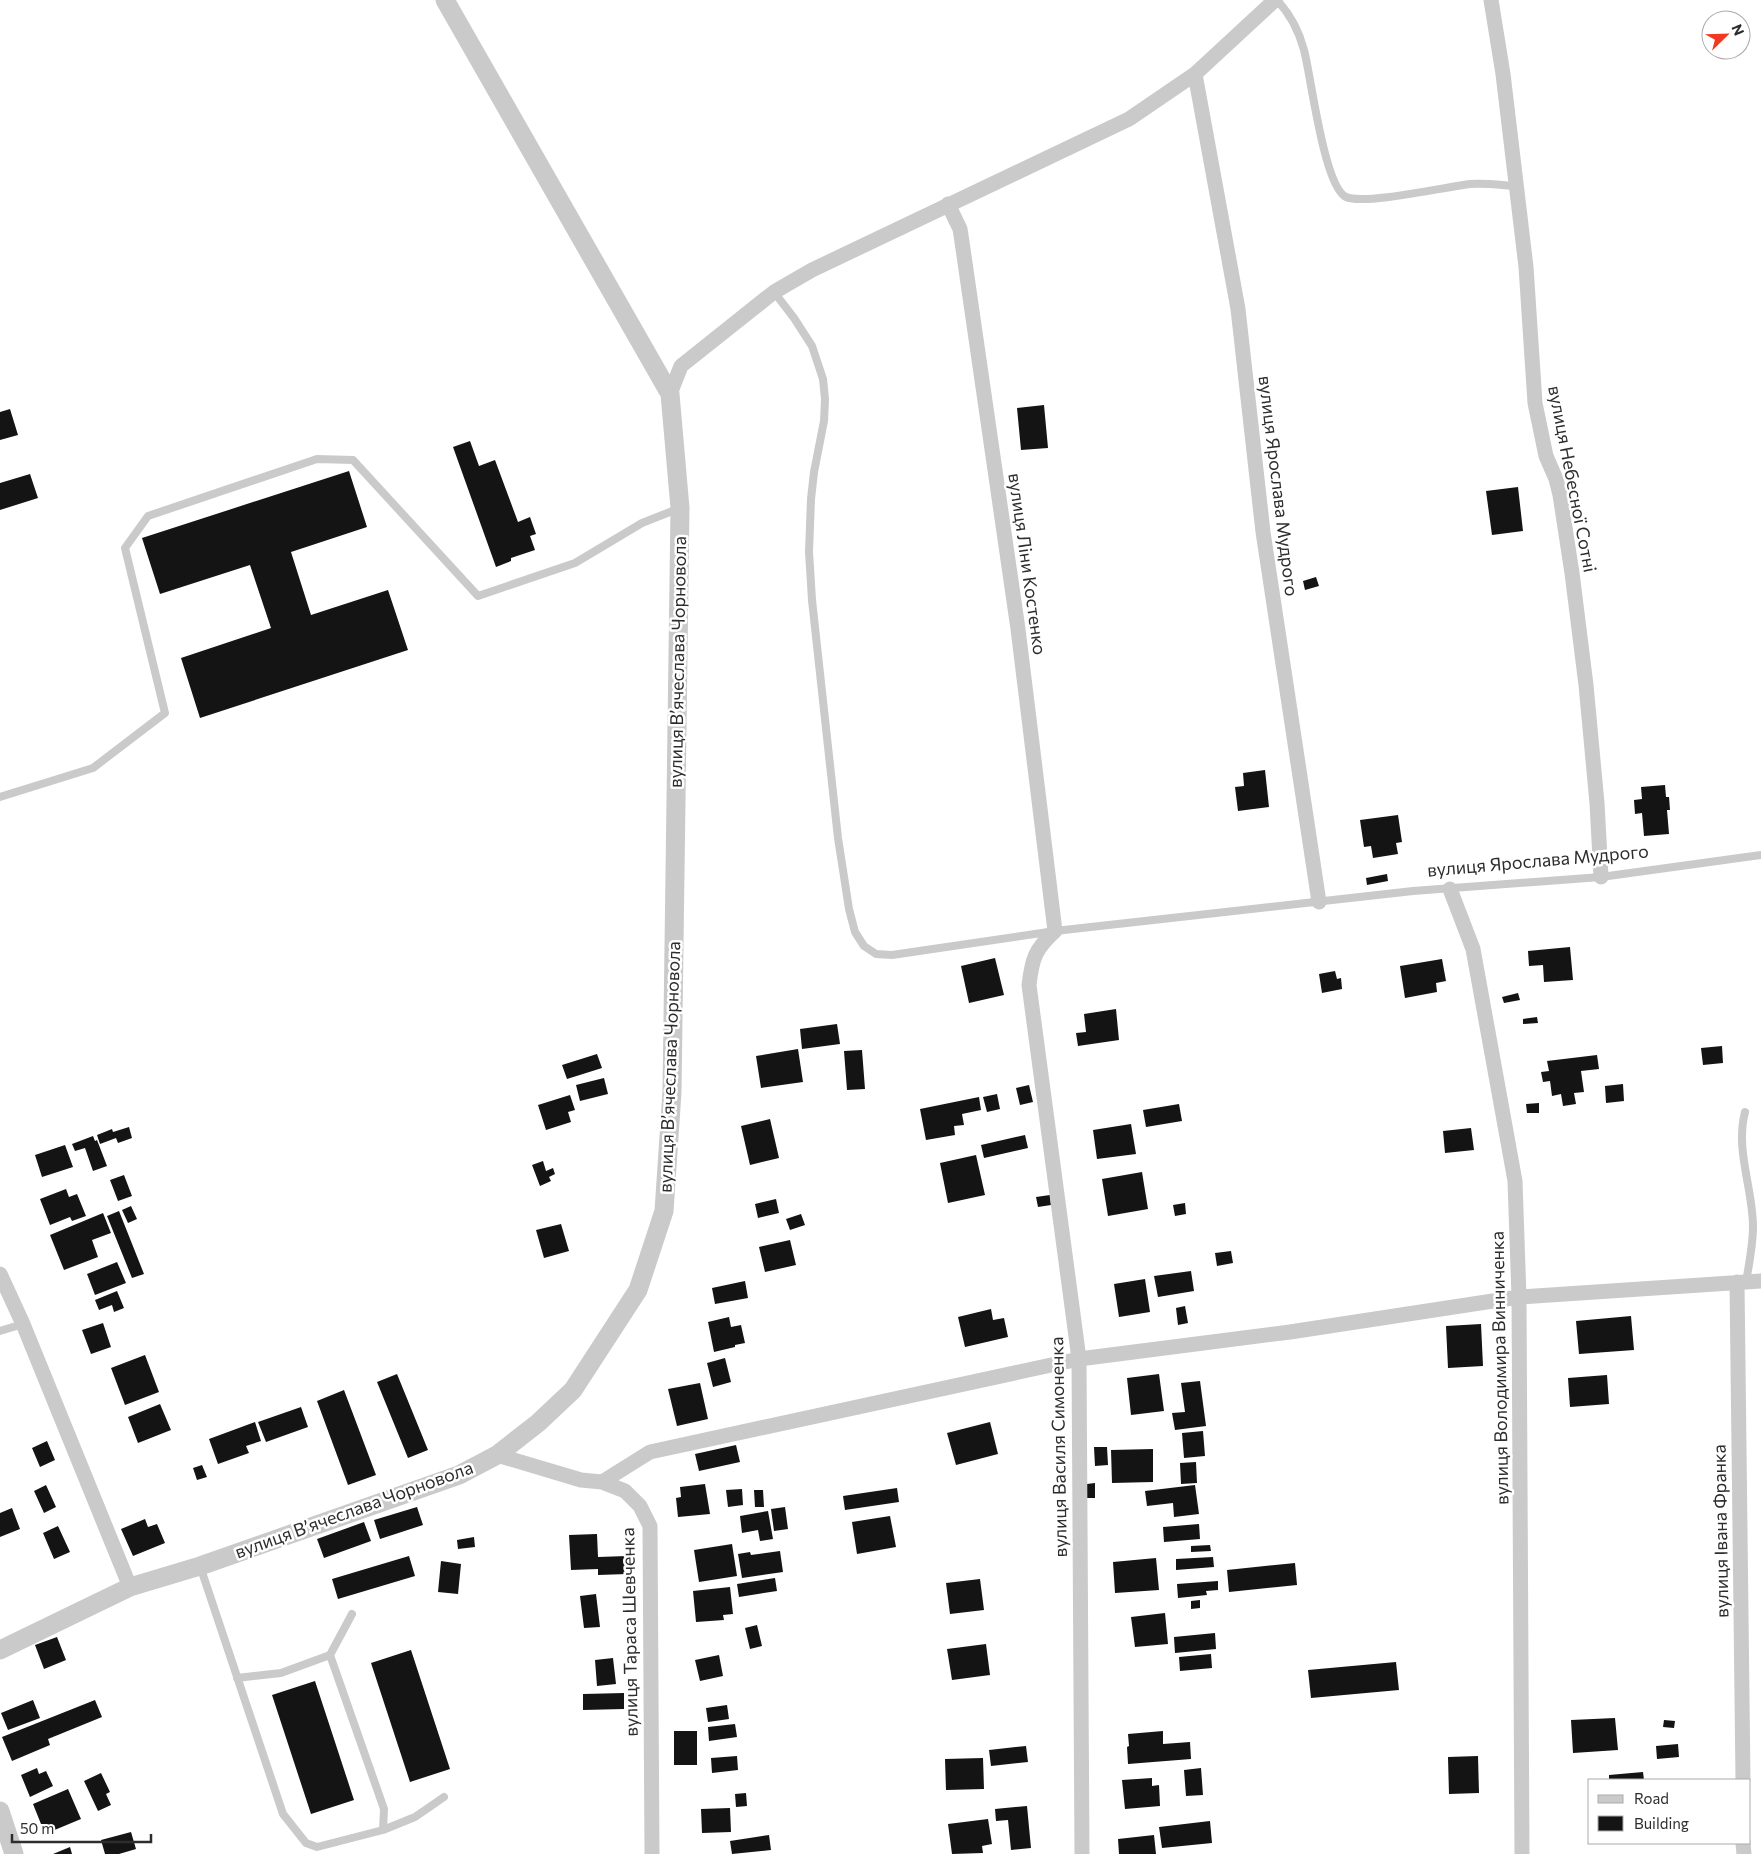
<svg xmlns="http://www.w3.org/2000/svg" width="1761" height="1854" font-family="Commissioner,sans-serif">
<rect width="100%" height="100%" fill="#fff"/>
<path fill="#141414" d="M 1044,405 L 1048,448 L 1021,450 L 1017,408 Z
M 10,409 L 18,435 L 0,440 L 0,412 Z
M 470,441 L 479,466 L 495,460 L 518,522 L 530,517 L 536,534 L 530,536 L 535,550 L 511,558 L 511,561 L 496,567 L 453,447 Z
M 349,471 L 367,527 L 291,552 L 311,615 L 388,590 L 408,650 L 200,718 L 181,658 L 271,628 L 250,565 L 160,594 L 142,538 Z
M 30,474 L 38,498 L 0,510 L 0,483 Z
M 1518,487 L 1523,531 L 1492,535 L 1486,491 Z
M 1316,577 L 1319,586 L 1305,590 L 1303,581 Z
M 1265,770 L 1269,807 L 1238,811 L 1235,787 L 1244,786 L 1243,773 Z
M 1665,785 L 1666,797 L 1669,797 L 1670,810 L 1667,810 L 1669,834 L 1644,836 L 1642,813 L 1635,814 L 1634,800 L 1642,799 L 1641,787 Z
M 1398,815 L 1402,842 L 1396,843 L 1398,854 L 1373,858 L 1371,846 L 1364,847 L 1360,820 Z
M 1387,874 L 1388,881 L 1367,885 L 1366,878 Z
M 1570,947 L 1573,980 L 1544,982 L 1543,965 L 1529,966 L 1528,951 Z
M 995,958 L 1004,995 L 969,1003 L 961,966 Z
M 1442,959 L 1446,981 L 1436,983 L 1437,992 L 1405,998 L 1400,966 Z
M 1335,971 L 1337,979 L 1341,978 L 1342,989 L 1322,993 L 1319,974 Z
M 1518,993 L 1520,1000 L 1504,1003 L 1502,997 Z
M 1116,1009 L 1119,1040 L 1078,1046 L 1076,1033 L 1086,1032 L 1084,1014 Z
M 1537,1017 L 1538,1023 L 1523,1024 L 1523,1019 Z
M 837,1024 L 840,1044 L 802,1049 L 800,1029 Z
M 1722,1046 L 1723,1063 L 1703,1065 L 1701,1048 Z
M 798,1049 L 803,1082 L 761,1088 L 756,1056 Z
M 862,1050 L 865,1089 L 847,1090 L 844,1051 Z
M 597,1054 L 602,1068 L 567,1079 L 562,1065 Z
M 1597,1055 L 1599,1069 L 1581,1071 L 1584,1092 L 1574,1093 L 1576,1104 L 1563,1106 L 1561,1094 L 1552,1096 L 1550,1081 L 1543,1082 L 1541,1072 L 1549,1071 L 1547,1061 Z
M 604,1078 L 608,1094 L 580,1101 L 576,1085 Z
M 1623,1084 L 1624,1101 L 1606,1103 L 1605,1086 Z
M 1029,1085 L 1033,1102 L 1020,1105 L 1016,1088 Z
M 997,1094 L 1000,1109 L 987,1112 L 983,1097 Z
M 570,1095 L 575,1110 L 568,1112 L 571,1122 L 546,1130 L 538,1105 Z
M 979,1097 L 981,1110 L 962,1114 L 964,1125 L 954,1126 L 955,1135 L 926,1140 L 920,1109 Z
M 1539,1103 L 1539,1113 L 1527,1113 L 1526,1104 Z
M 1179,1104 L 1182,1121 L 1146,1127 L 1143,1110 Z
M 770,1119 L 779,1158 L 750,1165 L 741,1126 Z
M 1131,1124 L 1136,1154 L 1097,1159 L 1093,1130 Z
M 129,1127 L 132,1138 L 118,1143 L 116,1138 L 100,1144 L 97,1135 L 112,1129 L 113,1132 Z
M 1471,1128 L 1474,1150 L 1445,1153 L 1443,1131 Z
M 1025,1135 L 1028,1148 L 984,1158 L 981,1145 Z
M 93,1136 L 95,1141 L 97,1140 L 107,1166 L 93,1171 L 85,1148 L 75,1151 L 72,1144 Z
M 65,1145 L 73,1167 L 42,1177 L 35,1155 Z
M 976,1155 L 985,1195 L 948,1203 L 940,1163 Z
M 543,1161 L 546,1171 L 553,1168 L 555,1174 L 549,1177 L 551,1181 L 540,1186 L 532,1165 Z
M 1142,1172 L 1148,1209 L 1108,1216 L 1102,1179 Z
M 124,1175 L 132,1196 L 118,1201 L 110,1180 Z
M 66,1189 L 69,1197 L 77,1194 L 86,1216 L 72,1221 L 70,1217 L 50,1225 L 40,1199 Z
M 1050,1195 L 1051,1205 L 1038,1207 L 1036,1197 Z
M 776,1199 L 779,1213 L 758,1218 L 755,1204 Z
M 1185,1203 L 1186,1214 L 1175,1216 L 1173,1205 Z
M 131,1206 L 137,1219 L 128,1223 L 122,1210 Z
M 119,1211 L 144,1274 L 132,1278 L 107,1216 Z
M 103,1213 L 111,1233 L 92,1240 L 98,1257 L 64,1270 L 50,1235 Z
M 801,1214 L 805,1225 L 790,1230 L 786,1219 Z
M 561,1224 L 569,1251 L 544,1258 L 536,1230 Z
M 790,1240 L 796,1265 L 765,1272 L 759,1247 Z
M 1231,1251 L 1233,1263 L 1217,1266 L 1215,1253 Z
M 117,1262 L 126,1283 L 95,1295 L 87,1274 Z
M 1191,1271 L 1194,1291 L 1158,1297 L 1154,1276 Z
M 1145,1279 L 1150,1312 L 1119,1317 L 1114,1284 Z
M 745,1281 L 748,1298 L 715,1304 L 712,1288 Z
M 117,1291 L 124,1308 L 114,1312 L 112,1305 L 99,1310 L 95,1300 Z
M 1185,1306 L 1188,1323 L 1178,1325 L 1176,1308 Z
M 991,1309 L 993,1320 L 1004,1318 L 1008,1337 L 965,1347 L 958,1317 Z
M 1631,1316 L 1634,1350 L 1579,1354 L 1576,1321 Z
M 729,1317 L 731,1327 L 741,1325 L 745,1343 L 735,1345 L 735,1347 L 714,1352 L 708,1322 Z
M 103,1323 L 111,1347 L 91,1354 L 82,1330 Z
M 1481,1324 L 1483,1366 L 1448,1368 L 1446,1326 Z
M 145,1355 L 159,1392 L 125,1405 L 111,1368 Z
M 725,1358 L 731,1382 L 713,1387 L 707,1363 Z
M 397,1374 L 428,1450 L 408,1458 L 377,1382 Z
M 1159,1374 L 1164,1411 L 1131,1415 L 1127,1378 Z
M 1607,1375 L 1609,1404 L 1570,1407 L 1568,1378 Z
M 1200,1381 L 1206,1426 L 1175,1430 L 1172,1413 L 1185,1412 L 1181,1383 Z
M 700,1383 L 708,1419 L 677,1426 L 668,1389 Z
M 344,1390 L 376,1475 L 348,1485 L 317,1401 Z
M 160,1404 L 171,1430 L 138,1443 L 128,1417 Z
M 301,1407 L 308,1427 L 266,1442 L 258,1422 Z
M 255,1422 L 261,1441 L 246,1446 L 249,1453 L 218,1464 L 209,1439 Z
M 990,1422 L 998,1454 L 956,1465 L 947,1433 Z
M 1203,1431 L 1205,1456 L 1184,1458 L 1182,1433 Z
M 47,1441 L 55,1460 L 40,1467 L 32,1448 Z
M 736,1445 L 740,1462 L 699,1471 L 695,1454 Z
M 1094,1447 L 1107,1447 L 1108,1465 L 1095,1466 Z
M 1153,1449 L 1153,1482 L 1112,1483 L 1111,1450 Z
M 1196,1462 L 1197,1483 L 1181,1484 L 1180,1463 Z
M 202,1465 L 207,1477 L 197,1480 L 193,1468 Z
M 1095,1483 L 1095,1498 L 1087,1498 L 1087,1484 Z
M 705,1484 L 710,1514 L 678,1517 L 676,1498 L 681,1497 L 680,1487 Z
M 46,1485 L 56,1507 L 44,1513 L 34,1491 Z
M 1195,1485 L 1199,1514 L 1174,1517 L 1173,1503 L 1147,1506 L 1145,1491 Z
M 897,1488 L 899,1502 L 845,1510 L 843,1496 Z
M 742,1489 L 743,1505 L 728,1507 L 726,1490 Z
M 754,1490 L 763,1490 L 764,1507 L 755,1507 Z
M 417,1507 L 423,1525 L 380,1539 L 374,1520 Z
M 785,1507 L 788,1529 L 774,1531 L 771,1509 Z
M 12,1508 L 20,1529 L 0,1537 L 0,1513 Z
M 768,1511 L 773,1539 L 760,1541 L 758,1530 L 742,1533 L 740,1516 Z
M 890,1516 L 896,1547 L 857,1554 L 852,1522 Z
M 145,1519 L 148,1527 L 157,1524 L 165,1543 L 133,1556 L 121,1529 Z
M 364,1522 L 371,1541 L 324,1558 L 317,1539 Z
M 1199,1524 L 1200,1539 L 1164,1542 L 1163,1527 Z
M 58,1526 L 70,1552 L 54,1559 L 43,1533 Z
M 597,1534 L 598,1557 L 627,1556 L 627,1559 L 634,1559 L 635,1571 L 627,1572 L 627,1574 L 598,1575 L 598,1569 L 571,1570 L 569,1535 Z
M 474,1537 L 475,1547 L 458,1549 L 457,1540 Z
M 732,1544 L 737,1576 L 699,1582 L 694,1550 Z
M 1210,1545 L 1211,1551 L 1191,1552 L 1191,1546 Z
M 780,1551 L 783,1572 L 742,1578 L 738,1554 L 750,1552 L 751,1555 Z
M 409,1556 L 415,1576 L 338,1599 L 332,1579 Z
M 1213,1557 L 1214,1567 L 1176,1570 L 1176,1559 Z
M 1156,1558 L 1159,1590 L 1115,1593 L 1113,1562 Z
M 441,1561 L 461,1564 L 458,1594 L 438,1592 Z
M 1295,1563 L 1297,1585 L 1229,1592 L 1227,1570 Z
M 775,1578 L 777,1591 L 739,1597 L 737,1584 Z
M 980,1579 L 984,1610 L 950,1614 L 946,1583 Z
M 1218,1581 L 1218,1590 L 1206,1591 L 1207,1595 L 1178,1598 L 1177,1584 Z
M 730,1587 L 733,1614 L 723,1615 L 724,1620 L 696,1622 L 693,1591 Z
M 596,1594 L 600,1627 L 584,1628 L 580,1596 Z
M 1200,1600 L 1200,1608 L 1191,1609 L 1191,1601 Z
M 1165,1613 L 1168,1644 L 1135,1647 L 1131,1617 Z
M 757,1625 L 762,1646 L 750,1649 L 745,1628 Z
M 1215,1633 L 1216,1649 L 1175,1653 L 1174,1637 Z
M 57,1637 L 66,1660 L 44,1669 L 35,1645 Z
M 986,1644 L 990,1675 L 952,1680 L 947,1649 Z
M 411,1650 L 450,1769 L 410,1782 L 371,1663 Z
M 1211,1654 L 1212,1668 L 1180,1671 L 1179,1657 Z
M 719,1655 L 723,1676 L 700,1681 L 695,1660 Z
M 613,1658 L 616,1684 L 597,1686 L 595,1660 Z
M 1396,1662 L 1399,1690 L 1311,1698 L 1308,1670 Z
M 315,1681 L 354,1800 L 311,1814 L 272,1695 Z
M 624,1693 L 624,1709 L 583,1710 L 583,1694 Z
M 33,1700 L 40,1718 L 8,1730 L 1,1713 Z
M 95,1700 L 102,1717 L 48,1739 L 50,1745 L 12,1761 L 2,1737 Z
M 727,1705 L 729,1719 L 708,1722 L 706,1708 Z
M 1615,1718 L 1618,1750 L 1573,1753 L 1571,1720 Z
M 1664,1720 L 1675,1721 L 1674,1728 L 1663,1727 Z
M 735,1724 L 737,1737 L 709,1741 L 708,1727 Z
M 674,1731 L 697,1731 L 697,1765 L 674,1765 Z
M 1163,1731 L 1163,1744 L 1190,1742 L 1191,1759 L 1128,1764 L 1127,1747 L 1129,1746 L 1128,1734 Z
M 1678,1744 L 1679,1757 L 1657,1759 L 1656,1746 Z
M 1026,1746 L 1028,1762 L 991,1766 L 989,1750 Z
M 737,1756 L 738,1770 L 712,1773 L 711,1758 Z
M 1478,1756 L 1479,1793 L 1449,1794 L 1448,1757 Z
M 983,1758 L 984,1789 L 946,1790 L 945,1759 Z
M 37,1768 L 39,1774 L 46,1771 L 53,1786 L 30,1797 L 21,1775 Z
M 1201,1768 L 1203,1795 L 1186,1796 L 1184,1770 Z
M 1643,1772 L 1644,1780 L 1609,1780 L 1609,1775 Z
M 101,1773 L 110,1792 L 106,1794 L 111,1805 L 98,1811 L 84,1781 Z
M 1152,1778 L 1152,1786 L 1159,1785 L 1160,1806 L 1125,1809 L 1122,1780 Z
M 68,1789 L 81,1819 L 45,1834 L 33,1804 Z
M 746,1793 L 747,1806 L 736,1807 L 735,1794 Z
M 1027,1806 L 1031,1848 L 1011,1850 L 1008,1820 L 996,1821 L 995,1809 Z
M 730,1808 L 731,1832 L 702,1833 L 701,1809 Z
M 988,1819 L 992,1844 L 982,1846 L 983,1853 L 952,1854 L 948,1824 Z
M 1210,1821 L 1212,1843 L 1162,1848 L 1159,1827 Z
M 131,1832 L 136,1849 L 119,1854 L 105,1854 L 101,1840 Z
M 769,1835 L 771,1850 L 732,1854 L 730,1841 Z
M 1154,1835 L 1156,1854 L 1119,1854 L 1118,1839 Z
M 70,1847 L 72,1854 L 53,1854 Z"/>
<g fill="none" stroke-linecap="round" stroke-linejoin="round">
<path stroke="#cacaca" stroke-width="8" d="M 1277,0 C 1290,14 1299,31 1304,50 C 1311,76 1324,187 1346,197 C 1364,205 1446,187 1470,184 C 1485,183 1501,185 1516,186
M 774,292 L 794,318 L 812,346 L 823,379 L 825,399 L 824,421 L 814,472 L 811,499 L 809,552 L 812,600 L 838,838 L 849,909 L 855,932 L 864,946 L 876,954 L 892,955 L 1055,931 L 1413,891 L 1601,877 L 1761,855
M 0,797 L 93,768 L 165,713 L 125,548 L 148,516 L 317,459 L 353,460 L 478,596 L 575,563 L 642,523 L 680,508
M 1745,1112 C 1735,1151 1753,1188 1753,1227 C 1753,1245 1749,1264 1746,1282
M 0,1331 L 23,1324
M 200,1566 L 283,1814 L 306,1843 L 317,1847 L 383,1830 L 415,1817 L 444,1797
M 330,1655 L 384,1809 L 383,1830
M 237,1678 L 281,1673 L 330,1655 L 352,1614"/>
<path stroke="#cacaca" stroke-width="15" d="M 1491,0 L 1503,74 L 1526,267 L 1535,403 L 1546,456 L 1556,479 L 1560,495 L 1572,573 L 1586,685 L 1597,803 L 1601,877
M 1195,74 L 1238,309 L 1263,532 L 1319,902
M 948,204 L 960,229 L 962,242 L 1018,629 L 1055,931 C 1035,949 1032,959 1029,985 L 1079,1359 L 1082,1854
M 670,394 L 681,366 L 774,292 L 812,270 L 1129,119 L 1195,74 L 1275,0
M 1450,889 L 1473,949 L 1515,1181 L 1519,1297 L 1522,1854
M 0,1274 L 23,1324 L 130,1587
M 1737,1282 L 1743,1780
M 497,1455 L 581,1480 L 602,1482 L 625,1491 L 640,1506 L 650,1526 L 652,1854
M 602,1482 L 650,1452 L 1079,1359 L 1290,1332 L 1519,1297 L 1761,1281
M 1743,1843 L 1744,1854"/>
<path stroke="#cacaca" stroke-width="19" d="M 0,1650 L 130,1587 L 200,1566 L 459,1475 L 497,1455 L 538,1423 L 573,1390 L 638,1290 L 664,1211 L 672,1092 L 680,508 L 670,394 L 445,0
M 0,1811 L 14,1854"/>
</g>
<g text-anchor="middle" stroke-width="5" stroke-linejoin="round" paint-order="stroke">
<g font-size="18" fill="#2d2d2d" stroke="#fff">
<text transform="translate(1572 479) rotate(79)" y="6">вулиця Небесної Сотні</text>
<text transform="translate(1278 486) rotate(83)" y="6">вулиця Ярослава Мудрого</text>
<text transform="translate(1027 564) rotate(82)" y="6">вулиця Ліни Костенко</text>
<text transform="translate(678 662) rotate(-89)" y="6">вулиця Вʼячеслава Чорновола</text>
<text transform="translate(1538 861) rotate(-5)" y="6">вулиця Ярослава Мудрого</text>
<text transform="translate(670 1067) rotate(-88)" y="6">вулиця Вʼячеслава Чорновола</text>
<text transform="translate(1500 1368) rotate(-91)" y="6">вулиця Володимира Винниченка</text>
<text transform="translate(1059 1447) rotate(-91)" y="6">вулиця Василя Симоненка</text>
<text transform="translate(354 1510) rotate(-20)" y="6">вулиця Вʼячеслава Чорновола</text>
<text transform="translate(1721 1531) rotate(-91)" y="6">вулиця Івана Франка</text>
<text transform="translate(630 1632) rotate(-91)" y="6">вулиця Тараса Шевченка</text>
</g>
</g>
<rect x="1588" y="1779" width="162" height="65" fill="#ffffff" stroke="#ababab"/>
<rect x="1598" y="1795" width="25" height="8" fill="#cacaca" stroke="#ababab"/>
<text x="1634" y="1804" font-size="15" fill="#2d2d2d">Road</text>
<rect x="1598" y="1816" width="25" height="15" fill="#141414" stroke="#ababab"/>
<text x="1634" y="1829" font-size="15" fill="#2d2d2d">Building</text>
<g transform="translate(1726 35) rotate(67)"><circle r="24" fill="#ffffff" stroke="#ababab"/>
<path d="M0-4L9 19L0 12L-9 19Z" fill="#f33720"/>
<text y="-8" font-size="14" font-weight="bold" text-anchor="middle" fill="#2d2d2d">N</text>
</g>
<path d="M12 1834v8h139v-8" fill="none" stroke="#2d2d2d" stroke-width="2.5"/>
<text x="20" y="1834" font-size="15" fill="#2d2d2d" stroke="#ffffff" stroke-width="4" paint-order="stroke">50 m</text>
</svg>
